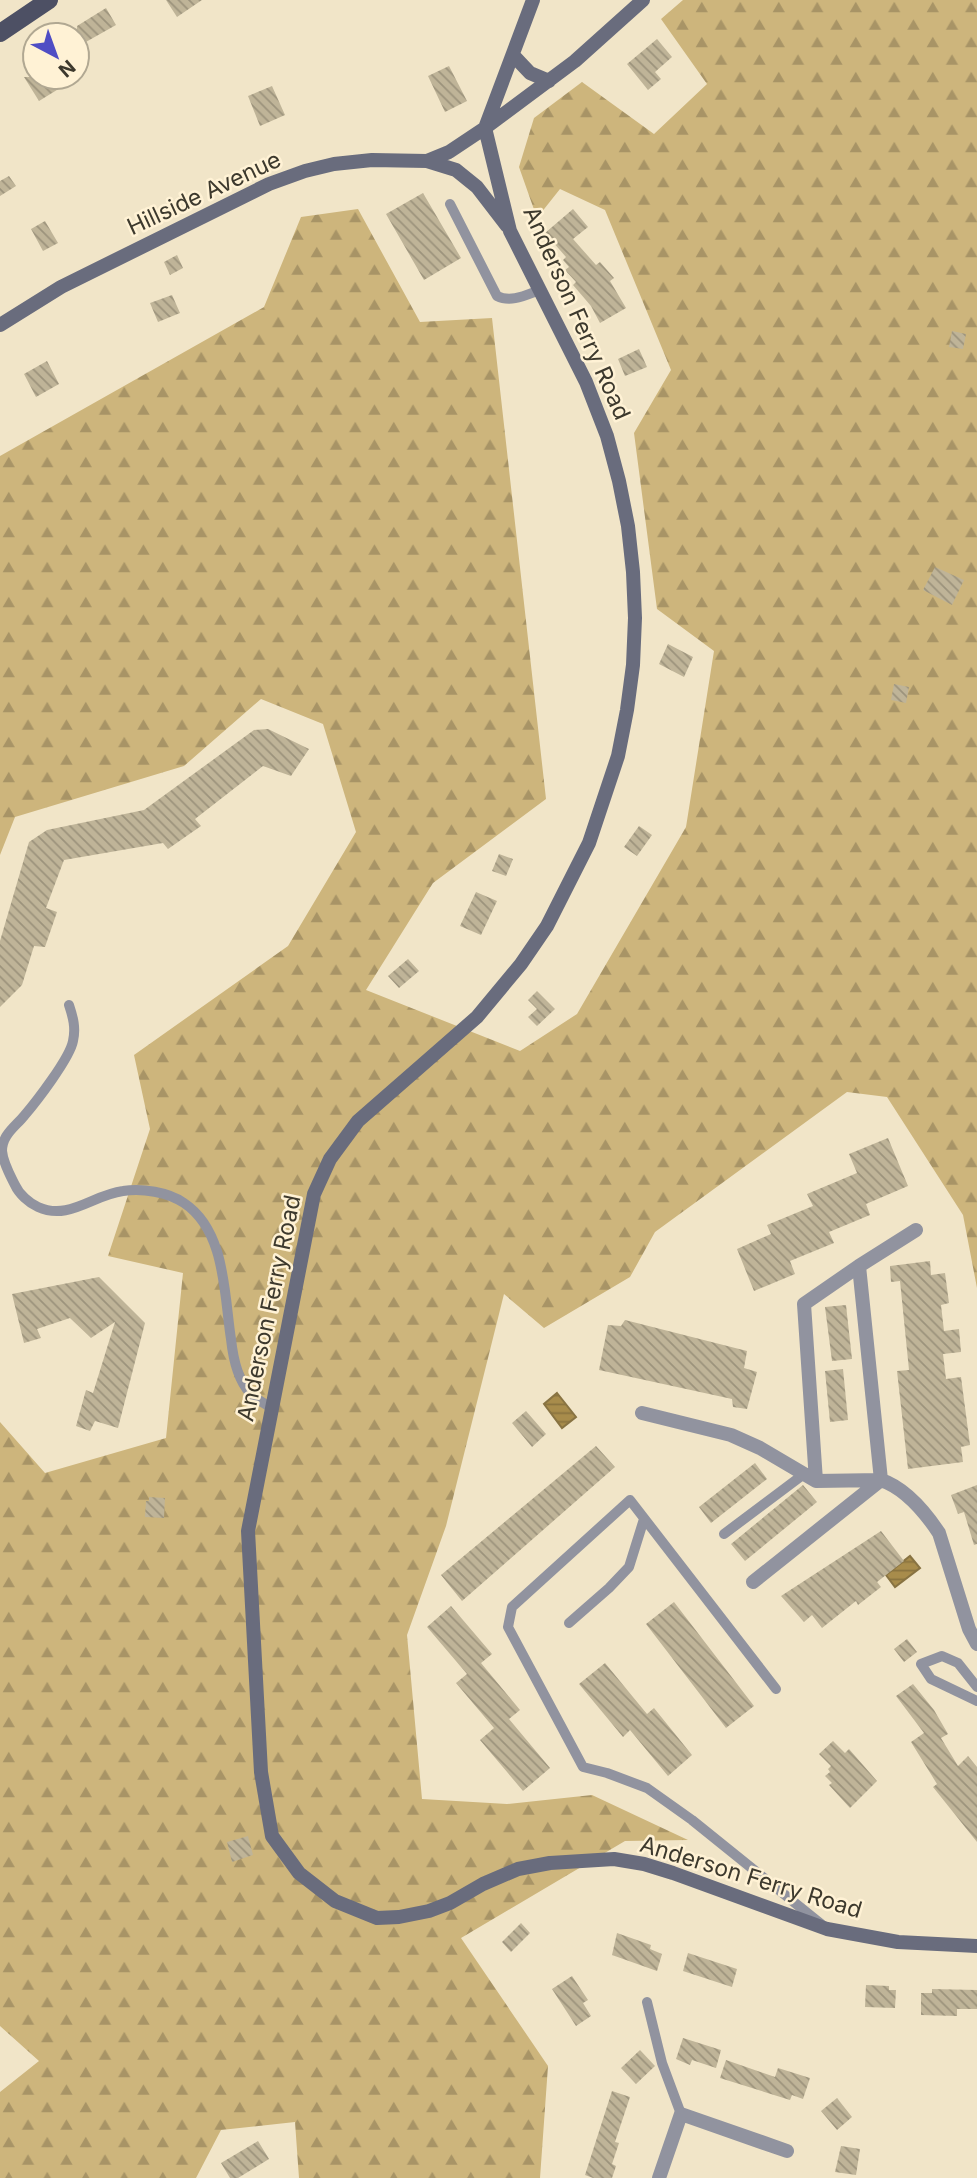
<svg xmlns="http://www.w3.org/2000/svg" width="977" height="2178" font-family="Inter,sans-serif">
<defs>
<pattern id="forest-firs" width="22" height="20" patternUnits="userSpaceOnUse" patternTransform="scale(1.75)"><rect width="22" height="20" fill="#cdb57c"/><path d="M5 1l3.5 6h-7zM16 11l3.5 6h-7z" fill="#a89466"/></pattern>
<pattern id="water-rules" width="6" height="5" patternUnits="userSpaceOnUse" patternTransform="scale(1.75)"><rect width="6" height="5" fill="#a88c4b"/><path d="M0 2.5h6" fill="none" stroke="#8a733f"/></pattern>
<pattern id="building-back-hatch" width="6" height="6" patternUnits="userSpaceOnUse" patternTransform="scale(1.75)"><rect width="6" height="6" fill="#bfb498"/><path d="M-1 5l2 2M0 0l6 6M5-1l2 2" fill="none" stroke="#9c937c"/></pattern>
</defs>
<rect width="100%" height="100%" fill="#f1e5c8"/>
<path fill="url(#forest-firs)" d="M 683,0 L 977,0 L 977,1288 L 963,1215 L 887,1097 L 847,1092 L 655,1232 L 630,1277 L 544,1328 L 504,1294 L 446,1526 L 407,1635 L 422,1799 L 507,1804 L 592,1795 L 688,1840 L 625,1841 L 461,1938 L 548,2066 L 540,2178 L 299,2178 L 295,2122 L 221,2130 L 196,2178 L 0,2178 L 0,2092 L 39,2061 L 0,2026 L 0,1422 L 45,1473 L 166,1438 L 183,1273 L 108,1256 L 150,1129 L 134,1055 L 288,946 L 356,832 L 323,724 L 261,699 L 184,766 L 15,817 L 0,855 L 0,456 L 264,307 L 301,217 L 358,209 L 420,322 L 492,318 L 546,799 L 433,883 L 366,990 L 520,1051 L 577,1014 L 686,827 L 714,651 L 657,609 L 634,433 L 671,370 L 605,210 L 560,189 L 537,218 L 519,167 L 534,118 L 582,82 L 654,134 L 707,84 L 661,19 Z"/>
<path fill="url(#water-rules)" stroke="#887342" stroke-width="2" d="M 557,1393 L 576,1417 L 562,1428 L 544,1404 Z
M 910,1556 L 920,1568 L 895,1587 L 886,1575 Z"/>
<path fill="url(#building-back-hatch)" d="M 166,0 L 202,0 L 177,17 Z
M 106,8 L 116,25 L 77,47 L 77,26 Z
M 657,39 L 672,57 L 655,72 L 661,79 L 648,90 L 627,64 Z
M 449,66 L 467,101 L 445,112 L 428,76 Z
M 24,77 L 78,77 L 39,101 Z
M 272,86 L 285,115 L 260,126 L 248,96 Z
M 9,176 L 16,186 L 0,196 L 0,181 Z
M 423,193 L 461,258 L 424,280 L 386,214 Z
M 573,209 L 588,227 L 573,239 L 596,265 L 600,262 L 614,278 L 610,281 L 626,308 L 600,323 L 591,306 L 573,285 L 576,282 L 565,270 L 569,267 L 563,260 L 566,257 L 545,233 Z
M 45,221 L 58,243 L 43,251 L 31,229 Z
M 177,255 L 183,268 L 170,275 L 164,262 Z
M 172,295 L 180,313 L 158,322 L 150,303 Z
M 952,331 L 966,334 L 963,349 L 949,347 Z
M 639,349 L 647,367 L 625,376 L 618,359 Z
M 47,361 L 59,384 L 36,397 L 24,374 Z
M 935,567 L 964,580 L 952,605 L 923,590 Z
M 668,644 L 693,657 L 684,677 L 659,664 Z
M 894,684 L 909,687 L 906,703 L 891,700 Z
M 268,729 L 309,749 L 291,776 L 263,766 L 195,819 L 201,826 L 168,849 L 163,843 L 64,860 L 46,908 L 57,912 L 45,947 L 34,946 L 22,985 L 0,1007 L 0,941 L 29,842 L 47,830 L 144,810 L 254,730 Z
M 639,826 L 652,835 L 637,856 L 624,847 Z
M 499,854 L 513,859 L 506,876 L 492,871 Z
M 476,892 L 497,901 L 481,935 L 460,926 Z
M 408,959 L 419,971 L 399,988 L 388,976 Z
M 537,991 L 555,1009 L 537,1026 L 528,1017 L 537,1009 L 528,1000 Z
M 888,1138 L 908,1186 L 866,1204 L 870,1215 L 829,1232 L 834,1243 L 790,1261 L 795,1274 L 754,1291 L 737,1249 L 771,1234 L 767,1225 L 813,1206 L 807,1194 L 857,1173 L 849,1154 Z
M 930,1261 L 931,1275 L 945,1273 L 949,1303 L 941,1305 L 944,1331 L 959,1329 L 961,1352 L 943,1354 L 946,1379 L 961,1377 L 970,1445 L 961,1447 L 963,1462 L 908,1469 L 897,1371 L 909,1370 L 900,1281 L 891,1282 L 890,1266 Z
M 99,1277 L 145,1323 L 118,1428 L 95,1421 L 90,1431 L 76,1426 L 86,1390 L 93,1393 L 115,1322 L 91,1338 L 70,1318 L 37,1329 L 41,1338 L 24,1343 L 12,1294 Z
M 846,1305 L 852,1359 L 832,1361 L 825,1307 Z
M 625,1320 L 747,1351 L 744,1368 L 757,1372 L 747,1409 L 733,1407 L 732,1399 L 599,1370 L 608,1325 L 621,1326 Z
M 843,1369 L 848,1420 L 830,1422 L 825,1371 Z
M 526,1411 L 546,1434 L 532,1447 L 512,1423 Z
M 596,1446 L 615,1467 L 462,1601 L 441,1575 Z
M 755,1463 L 767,1479 L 711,1523 L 699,1507 Z
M 803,1485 L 817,1502 L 745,1561 L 731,1544 Z
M 977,1485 L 977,1544 L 974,1545 L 964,1512 L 958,1514 L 951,1495 Z
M 149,1497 L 165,1498 L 164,1518 L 145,1517 L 146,1501 L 149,1501 Z
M 881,1531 L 904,1561 L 877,1582 L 881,1587 L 858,1605 L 856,1601 L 822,1628 L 812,1615 L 804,1622 L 781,1596 Z
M 674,1602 L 754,1706 L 726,1728 L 646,1624 Z
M 451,1606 L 492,1654 L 481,1663 L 520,1710 L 509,1719 L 550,1768 L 523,1791 L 480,1740 L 494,1728 L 456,1683 L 467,1674 L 427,1627 Z
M 907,1639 L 917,1652 L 904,1662 L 894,1649 Z
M 605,1663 L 647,1714 L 654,1708 L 692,1755 L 668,1776 L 630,1730 L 623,1737 L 579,1684 Z
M 913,1684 L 934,1710 L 948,1734 L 941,1738 L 958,1766 L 968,1756 L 977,1767 L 977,1842 L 933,1787 L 937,1784 L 911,1742 L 924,1733 L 896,1696 Z
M 833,1741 L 845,1753 L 849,1749 L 877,1781 L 850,1808 L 829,1785 L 832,1783 L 825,1776 L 830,1772 L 828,1769 L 831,1766 L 819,1754 Z
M 248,1836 L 253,1855 L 232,1862 L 227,1842 Z
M 521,1923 L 530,1933 L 511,1952 L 502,1942 Z
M 617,1933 L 651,1945 L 650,1949 L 662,1954 L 657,1971 L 612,1955 Z
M 688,1953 L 737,1969 L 732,1987 L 683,1971 Z
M 572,1976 L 588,2000 L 583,2003 L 591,2016 L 576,2026 L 552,1989 Z
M 866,1985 L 889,1986 L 889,1990 L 896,1990 L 895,2008 L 865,2007 Z
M 932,1989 L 977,1990 L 977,2009 L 957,2009 L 957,2016 L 921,2015 L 921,1993 L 932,1993 Z
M 683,2038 L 721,2050 L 716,2068 L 692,2060 L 690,2065 L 676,2059 Z
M 640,2050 L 655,2066 L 636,2084 L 621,2068 Z
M 726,2060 L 775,2077 L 778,2068 L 810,2078 L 803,2099 L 792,2095 L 790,2100 L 720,2078 Z
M 612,2091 L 630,2097 L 615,2142 L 619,2143 L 612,2164 L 616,2166 L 612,2178 L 593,2178 L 585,2175 Z
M 837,2098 L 852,2117 L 837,2130 L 821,2111 Z
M 258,2141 L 269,2159 L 238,2178 L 230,2178 L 221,2163 Z
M 841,2146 L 860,2149 L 856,2175 L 835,2172 Z"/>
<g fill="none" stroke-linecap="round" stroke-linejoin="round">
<path stroke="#91939f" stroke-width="10" d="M 450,204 L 497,296 C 511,303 526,295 540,290
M 69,1005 C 73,1017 76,1028 73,1041 C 70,1058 36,1102 24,1116 C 15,1127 2,1135 2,1151 C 3,1163 10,1175 15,1185 C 19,1194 29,1203 38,1207 C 69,1221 92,1195 123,1191 C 142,1188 168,1192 184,1203 C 226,1231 224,1295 231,1339 C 233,1358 237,1379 250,1393 C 256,1399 265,1404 272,1408
M 724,1534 L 804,1474
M 569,1623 L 609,1588 L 629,1567 L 644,1519
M 977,1687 L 958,1663 L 942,1656 L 921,1664 L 931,1679 L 977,1701
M 776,1689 L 630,1500 L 512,1607 L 508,1627 L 583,1767 L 607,1773 L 647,1788 L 692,1820 L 821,1924
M 647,2002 L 662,2063 L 681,2114"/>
<path stroke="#91939f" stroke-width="14" d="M 859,1266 L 916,1230
M 642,1413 L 731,1435 L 760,1448 L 816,1481 L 881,1480 C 905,1488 925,1512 939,1533 L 969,1629 L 977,1644
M 753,1582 L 881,1480 L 859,1266 L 804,1304 L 816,1481
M 659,2178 L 681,2114 L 787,2151"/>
<path stroke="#696c7d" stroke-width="14" d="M 533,0 L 485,128 L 510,231 L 586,382 L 607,436 L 619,481 L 628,526 L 633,572 L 635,618 L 633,665 L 627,710 L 618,756 L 589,843 L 547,926 L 521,964 L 477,1017 L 358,1121 L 330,1159 L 314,1194 L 248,1531 L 261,1772 L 272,1836 L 299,1873 L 335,1901 L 377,1918 L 399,1917 L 429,1911 L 450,1903 L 483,1884 L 518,1869 L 550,1863 L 614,1859 L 644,1864 L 673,1873 L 827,1929 L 898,1942 L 977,1946
M 513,55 L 530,73 L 549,81
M 427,161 L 456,170 L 477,187 L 507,226
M 0,325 L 61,287 L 269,184 L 305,171 L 334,164 L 372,160 L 427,161 L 449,152 L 485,128 L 575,61 L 643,0"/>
<path stroke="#4d5064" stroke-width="18" d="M 0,33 L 49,0"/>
</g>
<g text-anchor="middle" stroke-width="5" stroke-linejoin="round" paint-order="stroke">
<g font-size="23" fill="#3d392d" stroke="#fff2d5">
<text transform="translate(204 193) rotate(-25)" y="8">Hillside Avenue</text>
<text transform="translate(577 313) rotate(66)" y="8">Anderson Ferry Road</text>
<text transform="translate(269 1308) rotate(-78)" y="8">Anderson Ferry Road</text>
<text transform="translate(751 1877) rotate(17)" y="8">Anderson Ferry Road</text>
</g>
</g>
<g transform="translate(56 56) rotate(139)"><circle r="33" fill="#fff2d5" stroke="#b1a892" stroke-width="2"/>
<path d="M0-5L12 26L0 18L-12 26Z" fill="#4f4dc4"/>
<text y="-10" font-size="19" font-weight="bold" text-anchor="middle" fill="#3d392d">N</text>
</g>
</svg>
